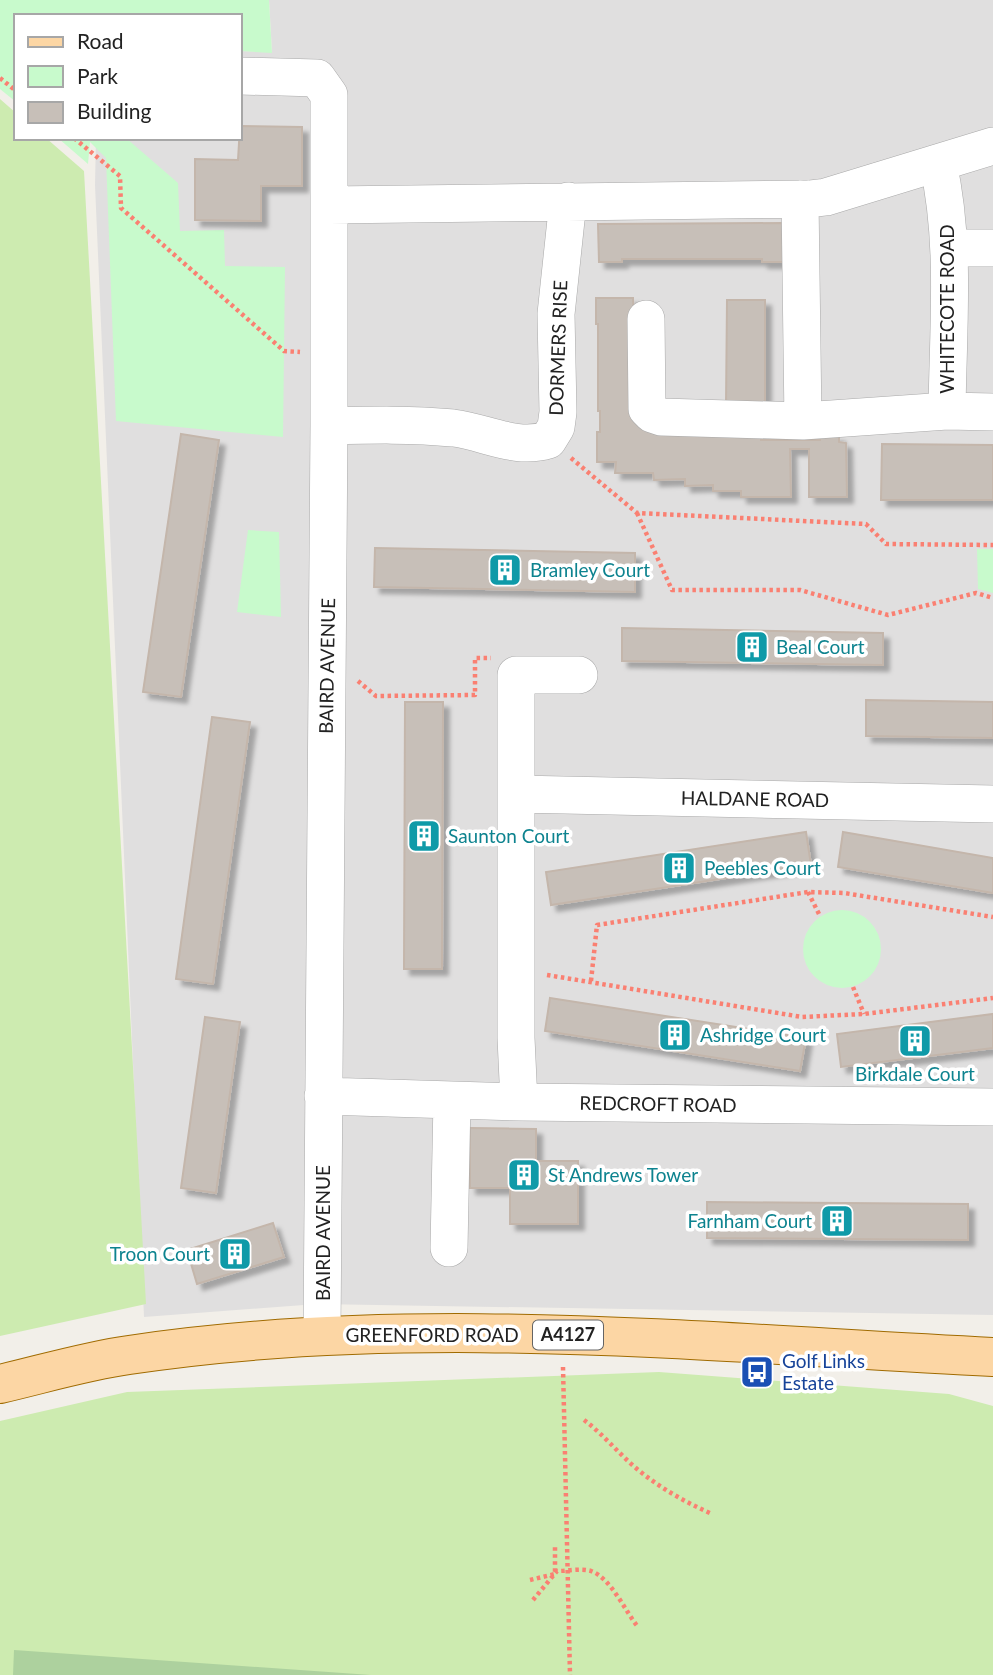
<svg xmlns="http://www.w3.org/2000/svg" width="993" height="1675" font-family="Lato,sans-serif">
<defs>
<filter id="shadow"><feDropShadow dx="6" dy="6" stdDeviation="2" flood-color="#0004"/></filter>
</defs>
<rect width="100%" height="100%" fill="#f2efe9"/>
<path fill="#e0dfdf" d="M 269,0 L 993,0 L 993,1315 L 317,1304 L 144,1317 L 95,185 L 96,138 L 240,138 L 240,51 L 272,52 Z"/>
<path fill="#cdebb0" d="M 0,99 L 16,113 L 16,138 L 46,138 L 84,171 L 146,1304 L 0,1336 Z
M 659,1372 L 949,1394 L 993,1406 L 993,1675 L 0,1675 L 0,1421 L 127,1392 Z"/>
<path fill="#add19e" d="M 14,1650 L 371,1675 L 13,1675 Z"/>
<path fill="#c8facc" d="M 0,0 L 269,0 L 272,53 L 240,51 L 240,16 L 16,16 L 16,102 L 0,89 Z
M 58,138 L 126,138 L 178,183 L 180,231 L 224,230 L 225,266 L 285,267 L 283,437 L 116,421 L 106,158 L 90,142 L 88,164 Z
M 248,530 L 279,532 L 281,617 L 237,612 Z
M 977,549 L 993,549 L 993,593 L 978,589 Z
M803 949a39 39 0 1 1 78 0a39 39 0 1 1-78 0Z"/>
<path fill="#c7bfb8" stroke="#c4b6ab" stroke-width="2" filter="url(#shadow)" d="M 240,126 L 302,127 L 302,186 L 261,186 L 261,221 L 195,220 L 195,159 L 238,160 Z
M 783,223 L 783,262 L 762,262 L 762,259 L 622,259 L 622,262 L 599,262 L 598,224 Z
M 596,298 L 633,298 L 634,323 L 644,421 L 761,434 L 761,440 L 820,440 L 821,436 L 839,436 L 839,442 L 846,443 L 847,497 L 809,497 L 809,449 L 790,449 L 791,497 L 741,497 L 741,491 L 713,491 L 713,485 L 685,486 L 685,479 L 654,480 L 653,473 L 615,473 L 616,462 L 597,462 L 597,432 L 600,432 L 600,411 L 598,411 L 598,324 L 596,324 Z
M 727,300 L 765,300 L 765,407 L 726,406 Z
M 181,434 L 219,440 L 181,697 L 143,692 Z
M 882,444 L 993,445 L 993,500 L 881,500 Z
M 375,548 L 635,553 L 635,592 L 374,587 Z
M 622,628 L 883,633 L 883,665 L 622,661 Z
M 866,700 L 993,702 L 993,738 L 866,736 Z
M 405,702 L 443,702 L 442,969 L 404,969 Z
M 212,717 L 250,722 L 213,984 L 176,979 Z
M 806,832 L 811,865 L 551,905 L 546,872 Z
M 843,832 L 993,858 L 993,893 L 838,867 Z
M 550,998 L 806,1038 L 800,1071 L 545,1031 Z
M 993,1014 L 993,1048 L 841,1067 L 837,1034 Z
M 205,1017 L 240,1022 L 216,1193 L 181,1188 Z
M 470,1128 L 536,1129 L 536,1161 L 578,1161 L 578,1224 L 510,1224 L 510,1188 L 470,1188 Z
M 707,1202 L 968,1204 L 968,1240 L 707,1238 Z
M 273,1223 L 284,1257 L 197,1284 L 187,1250 Z"/>
<g fill="none" stroke-linecap="round" stroke-linejoin="round">
<defs>
<path id="minor" d="M 240,76 L 317,78 L 329,95 L 329,426 L 322,1335
M 938,163 C 956,243 948,328 947,411 L 993,412
M 800,199 L 803,421 L 947,411
M 330,205 L 809,199 L 826,197 L 993,146
M 949,248 L 993,248
M 646,319 L 647,409 L 652,414 L 661,417 L 803,421
M 329,426 C 371,425 412,424 453,428 C 486,432 515,450 548,440 L 556,427 L 558,412 L 556,314 L 568,201
M 517,794 L 993,804
M 323,1096 L 519,1102 L 993,1107
M 519,1102 L 516,1038 L 516,675 L 579,675
M 449,1248 L 452,1100"/>
<path id="major" d="M 0,1384 C 43,1374 86,1361 129,1355 C 415,1312 706,1343 993,1357"/>
</defs>
<use href="#minor" stroke="#a9a9a9" stroke-width="38"/>
<use href="#major" stroke="#a06b00" stroke-width="40"/>
<path stroke="#fa8072" stroke-width="4.5" stroke-dasharray="3.5 3.5" stroke-linecap="butt" d="M 0,78 L 16,91
M 74,138 L 120,176 L 121,208 L 284,351 L 300,352
M 571,458 L 637,513 L 866,524 L 886,544 L 993,545
M 637,513 L 672,590 L 800,590 L 888,615 L 976,593 L 993,598
M 358,681 L 376,696 L 475,695 L 475,658 L 491,658
M 808,892 L 820,916
M 547,975 L 802,1017 L 864,1014 L 993,998
M 591,981 L 597,925 L 808,892 L 844,893 L 993,917
M 853,987 L 864,1014
M 563,1367 L 570,1675
M 584,1420 C 603,1434 618,1453 637,1469 C 660,1488 685,1502 712,1514
M 530,1580 L 555,1574 L 555,1545
M 533,1600 L 557,1571 C 568,1571 581,1568 591,1571 C 611,1578 625,1611 638,1627"/>
<use href="#minor" stroke="#fff" stroke-width="37"/>
<use href="#major" stroke="#fcd6a4" stroke-width="38"/>
</g>
<defs>
<symbol id="building-square" viewBox="-11 -11 22 22"><rect x="-9" y="-9" width="18" height="18" rx="4" fill="#0f9aa8" stroke="#fff"/><path d="M-4-6H4V6H1V3H-1V6H-4ZM-2.5-4.3h1.7v1.8h-1.7ZM.8-4.3h1.7v1.8H.8ZM-2.5-1h1.7V.8h-1.7ZM.8-1h1.7V.8H.8Z" fill="#fff"/></symbol>
<symbol id="bus-square" viewBox="-11 -11 22 22"><rect x="-9" y="-9" width="18" height="18" rx="4" fill="#1a4fb4" stroke="#fff"/><path d="M-5-6H5V4H4V6H2V4H-2V6H-4V4H-5ZM-3.5-4V0h7V-4ZM-3.5 1.2v1.5H-2V1.2ZM2 1.2v1.5H3.5V1.2Z" fill="#fff"/></symbol>
</defs>
<g fill-rule="evenodd">
<use href="#building-square" x="486" y="551" width="38" height="38"/>
<use href="#building-square" x="733" y="628" width="38" height="38"/>
<use href="#building-square" x="405" y="817" width="38" height="38"/>
<use href="#building-square" x="660" y="849" width="38" height="38"/>
<use href="#building-square" x="656" y="1016" width="38" height="38"/>
<use href="#building-square" x="896" y="1022" width="38" height="38"/>
<use href="#building-square" x="505" y="1156" width="38" height="38"/>
<use href="#building-square" x="818" y="1202" width="38" height="38"/>
<use href="#building-square" x="216" y="1235" width="38" height="38"/>
<use href="#bus-square" x="738" y="1353" width="38" height="38"/>
</g>
<g text-anchor="middle" stroke-width="7" stroke-linejoin="round" paint-order="stroke">
<rect fill="#fff" stroke="#646464" stroke-width="2" x="533" y="1320.5" width="70" height="29" rx="5"/>
<g font-size="18" font-weight="bold" fill="#222">
<text x="568" y="1341">A4127</text>
</g>
<g font-size="19" fill="#222" stroke="#fff">
<text transform="translate(947 309) rotate(-90)" y="7">WHITECOTE ROAD</text>
<text transform="translate(558 348) rotate(-88)" y="7">DORMERS RISE</text>
<text transform="translate(327 666) rotate(-89)" y="7">BAIRD AVENUE</text>
<text transform="translate(755 799) rotate(1)" y="7">HALDANE ROAD</text>
<text transform="translate(658 1104) rotate(1)" y="7">REDCROFT ROAD</text>
<text transform="translate(323 1233) rotate(-90)" y="7">BAIRD AVENUE</text>
<text x="432" y="1342">GREENFORD ROAD</text>
</g>
<g font-size="19" fill="#0d838f" stroke="#fff" text-anchor="start">
<text x="530" y="577">Bramley Court</text>
<text x="776" y="654">Beal Court</text>
<text x="448" y="843">Saunton Court</text>
<text x="704" y="875">Peebles Court</text>
<text x="700" y="1042">Ashridge Court</text>
<text x="915" y="1081" text-anchor="middle">Birkdale Court</text>
<text x="548" y="1182">St Andrews Tower</text>
<text x="812" y="1228" text-anchor="end">Farnham Court</text>
<text x="210" y="1261" text-anchor="end">Troon Court</text>
</g>
<g font-size="19" fill="#164399" stroke="#fff" text-anchor="start">
<text x="782" y="1368">Golf Links<tspan x="782" dy="22">Estate</tspan></text>
</g>
</g>
<rect x="14" y="14" width="228" height="126" fill="#ffffff" stroke="#a7a7a7" stroke-width="2"/>
<rect x="28" y="37" width="35" height="10" fill="#fcd6a4" stroke="#a7a7a7" stroke-width="2"/>
<text x="77" y="49" font-size="21" fill="#222222">Road</text>
<rect x="28" y="66" width="35" height="21" fill="#c8facc" stroke="#a7a7a7" stroke-width="2"/>
<text x="77" y="84" font-size="21" fill="#222222">Park</text>
<rect x="28" y="102" width="35" height="21" fill="#c7bfb8" stroke="#a7a7a7" stroke-width="2"/>
<text x="77" y="119" font-size="21" fill="#222222">Building</text>
</svg>
